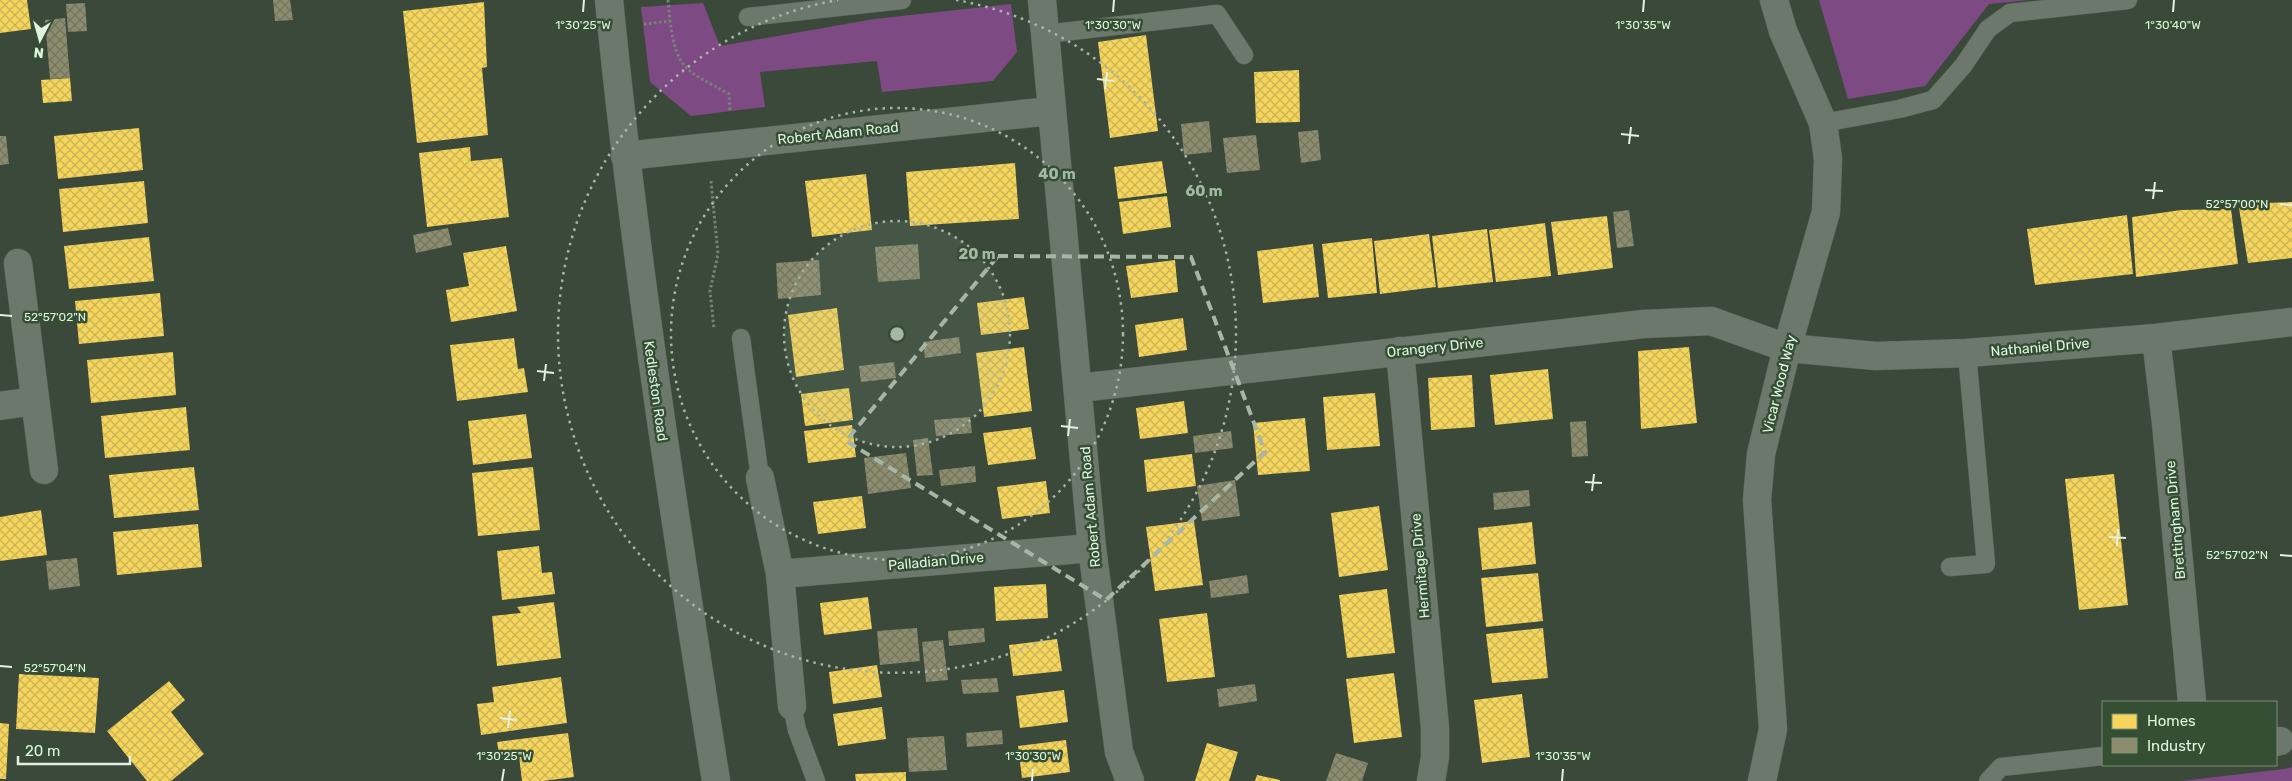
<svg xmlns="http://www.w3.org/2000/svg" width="2292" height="781" font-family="Rubik,sans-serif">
<defs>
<pattern id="homes-cross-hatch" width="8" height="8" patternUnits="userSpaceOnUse" patternTransform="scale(1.25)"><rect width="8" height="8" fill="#f6d55c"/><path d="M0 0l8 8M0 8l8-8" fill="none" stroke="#cab256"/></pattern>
<pattern id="industry-cross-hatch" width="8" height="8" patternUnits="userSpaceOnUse" patternTransform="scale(1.25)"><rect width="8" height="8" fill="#8c8c6e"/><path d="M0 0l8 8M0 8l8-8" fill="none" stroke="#73755f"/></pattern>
</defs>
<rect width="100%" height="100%" fill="#3a4939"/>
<path fill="#7e4a84" d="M 1819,0 L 2029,0 L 1989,4 L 1925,86 L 1848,99 Z
M 703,3 L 720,46 L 874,19 L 1011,4 L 1017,52 L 993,81 L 882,92 L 877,61 L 760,72 L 765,107 L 691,116 L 650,82 L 641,7 Z
M 2292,767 L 2292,781 L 2181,781 L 2284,769 Z"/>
<path fill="url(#homes-cross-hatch)" d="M 0,0 L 27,0 L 31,29 L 0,33 Z
M 484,2 L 487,67 L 482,68 L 488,135 L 417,143 L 403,11 Z
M 1146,35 L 1158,131 L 1110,138 L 1098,42 Z
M 1299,70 L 1300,122 L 1256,123 L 1254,72 Z
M 70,78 L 72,101 L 43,103 L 41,80 Z
M 139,128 L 143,170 L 58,179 L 54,136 Z
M 470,147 L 471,161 L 502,158 L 509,217 L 427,227 L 419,153 Z
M 1162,161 L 1167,193 L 1118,199 L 1114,167 Z
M 1015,163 L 1019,219 L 910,226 L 906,172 Z
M 866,174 L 872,230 L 812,237 L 805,181 Z
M 144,181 L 148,223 L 63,232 L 59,189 Z
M 1167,196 L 1171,227 L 1123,234 L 1119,202 Z
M 2292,202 L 2292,258 L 2248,263 L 2239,208 L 2264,203 Z
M 2231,209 L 2238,264 L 2136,277 L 2132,217 L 2181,210 Z
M 2127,215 L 2133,274 L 2035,285 L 2027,229 Z
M 1607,216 L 1613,268 L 1558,275 L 1551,222 Z
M 1545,223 L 1551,276 L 1496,282 L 1489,230 Z
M 1487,229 L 1493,282 L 1438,288 L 1432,236 Z
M 1429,234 L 1436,287 L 1380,294 L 1374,241 Z
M 149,237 L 154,281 L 69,289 L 64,246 Z
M 1372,238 L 1377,293 L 1328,298 L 1322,244 Z
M 1313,244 L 1319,297 L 1263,303 L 1257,251 Z
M 506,246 L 517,311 L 451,322 L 446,290 L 469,286 L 463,253 Z
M 1175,260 L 1178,292 L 1131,298 L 1126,266 Z
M 160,293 L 164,336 L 79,344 L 75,301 Z
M 1024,297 L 1029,329 L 981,335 L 977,303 Z
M 837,308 L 844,370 L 796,377 L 788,315 Z
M 1183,318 L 1187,350 L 1139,357 L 1135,325 Z
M 514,338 L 518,369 L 524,368 L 528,392 L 457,401 L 450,345 Z
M 1024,347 L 1032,411 L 984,417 L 976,353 Z
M 1689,347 L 1697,423 L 1641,429 L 1638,351 Z
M 173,352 L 176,395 L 91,403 L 87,360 Z
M 1548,369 L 1553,419 L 1495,425 L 1490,375 Z
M 1472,375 L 1475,427 L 1431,430 L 1428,378 Z
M 849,388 L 853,420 L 805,426 L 801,394 Z
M 1375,393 L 1380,446 L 1327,450 L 1323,397 Z
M 1184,401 L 1188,433 L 1140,439 L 1136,408 Z
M 186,407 L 190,450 L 105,458 L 101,416 Z
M 526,414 L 532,458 L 473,465 L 468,421 Z
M 1305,418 L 1310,471 L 1258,475 L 1253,423 Z
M 852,425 L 856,457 L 808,463 L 804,431 Z
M 1031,427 L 1036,459 L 988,465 L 983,433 Z
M 1192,454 L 1196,486 L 1147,492 L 1144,460 Z
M 194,467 L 199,510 L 114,518 L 109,475 Z
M 533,467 L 540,530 L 478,536 L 472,473 Z
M 2114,474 L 2128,605 L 2079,610 L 2065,479 Z
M 1046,481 L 1050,513 L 1002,519 L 997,487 Z
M 862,496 L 866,528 L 818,534 L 813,502 Z
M 1379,506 L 1388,570 L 1339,577 L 1331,513 Z
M 41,510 L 47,555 L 0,561 L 0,517 Z
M 1194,521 L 1203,585 L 1155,591 L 1146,527 Z
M 1532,522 L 1536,564 L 1482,570 L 1478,528 Z
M 198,524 L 202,567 L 117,575 L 113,532 Z
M 539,546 L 542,573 L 552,572 L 555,594 L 502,600 L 497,551 Z
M 1538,573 L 1543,621 L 1486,627 L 1481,578 Z
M 1046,584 L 1048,618 L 996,621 L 994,587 Z
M 1387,589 L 1395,653 L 1347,658 L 1339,595 Z
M 868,597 L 872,629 L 824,635 L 820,603 Z
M 554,602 L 561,658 L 497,666 L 492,616 L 521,613 L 517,607 Z
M 1207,613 L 1215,677 L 1167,682 L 1159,619 Z
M 1543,628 L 1548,678 L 1492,683 L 1486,634 Z
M 1057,639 L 1062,671 L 1013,676 L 1009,645 Z
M 877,665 L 882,697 L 833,704 L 829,672 Z
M 1394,673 L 1402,737 L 1354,743 L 1346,679 Z
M 19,674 L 99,678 L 95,733 L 16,729 Z
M 561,677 L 567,723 L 481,735 L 477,704 L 494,702 L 492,687 Z
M 169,681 L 185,700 L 171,712 L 204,754 L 171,781 L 147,781 L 107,731 Z
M 1064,690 L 1068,722 L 1020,728 L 1016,696 Z
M 1522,694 L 1530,757 L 1482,763 L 1474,700 Z
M 882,707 L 886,739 L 838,746 L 833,714 Z
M 0,723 L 9,724 L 6,779 L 0,779 Z
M 568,733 L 574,777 L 543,781 L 522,781 L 519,756 L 500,759 L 497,742 Z
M 1066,740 L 1070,772 L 1022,778 L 1018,746 Z
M 1207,743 L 1238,752 L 1229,781 L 1195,781 Z
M 906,772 L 906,781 L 856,781 L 855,774 Z
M 1257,775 L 1280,780 L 1280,781 L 1255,781 Z"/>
<path fill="url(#industry-cross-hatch)" d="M 273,0 L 290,0 L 293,20 L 275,21 Z
M 85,3 L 87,31 L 68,32 L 66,4 Z
M 65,18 L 70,78 L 50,79 L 45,20 Z
M 1209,121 L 1212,152 L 1184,155 L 1181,124 Z
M 1318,130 L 1321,160 L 1301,163 L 1298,132 Z
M 1256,135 L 1260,170 L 1227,173 L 1223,138 Z
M 0,136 L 6,136 L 9,164 L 0,165 Z
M 1629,210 L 1634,246 L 1617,248 L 1613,212 Z
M 448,228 L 452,245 L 416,253 L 413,235 Z
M 918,244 L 920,279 L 878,282 L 875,247 Z
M 819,260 L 821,295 L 778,299 L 776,263 Z
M 959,337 L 961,353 L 925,358 L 923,342 Z
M 894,362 L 896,378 L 861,382 L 859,366 Z
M 970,417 L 972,433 L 936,436 L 934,420 Z
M 1586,421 L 1588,456 L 1572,457 L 1570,422 Z
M 1231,431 L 1233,448 L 1195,453 L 1193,436 Z
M 928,438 L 933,475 L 917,476 L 913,440 Z
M 906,453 L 911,488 L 868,494 L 864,458 Z
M 975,466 L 976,482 L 941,486 L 939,470 Z
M 1235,480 L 1240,516 L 1202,521 L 1197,486 Z
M 1529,490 L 1530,506 L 1494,510 L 1493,493 Z
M 77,558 L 80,586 L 49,590 L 46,561 Z
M 1247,575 L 1249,593 L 1211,598 L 1209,581 Z
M 917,628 L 920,661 L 880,665 L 877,631 Z
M 984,628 L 985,642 L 949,646 L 948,631 Z
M 943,640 L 948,680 L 926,682 L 922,642 Z
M 997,678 L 999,692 L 963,694 L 961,680 Z
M 1255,684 L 1257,701 L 1219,707 L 1217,689 Z
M 1002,730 L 1003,744 L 967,747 L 966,733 Z
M 944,736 L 947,770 L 909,772 L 907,738 Z
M 1336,753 L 1368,763 L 1362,781 L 1326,781 Z"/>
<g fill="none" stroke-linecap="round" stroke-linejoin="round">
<defs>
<path id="service" d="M 748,17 L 902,0
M 1046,34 L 1217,14 L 1244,55
M 1823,123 L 1899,109 L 1933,100 L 1963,66 L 1988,29 L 2010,13 L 2128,0
M 741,338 L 760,478
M 1950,567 L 1986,564 L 1967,353
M 792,706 L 797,730 L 816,781
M 1988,781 L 2001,767 L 2103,756"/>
<path id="minor" d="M 1042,0 L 1092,548 L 1119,752 L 1130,781
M 625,156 L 1051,111
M 18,263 L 44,470
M 2156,338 L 2166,423 L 2192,702
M 1400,351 L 1435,728 L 1435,757 L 1431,781
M 1079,388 L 1644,324 L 1711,321 L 1787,348 L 1876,356 L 1967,353 L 2156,338 L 2292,322
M 0,406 L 35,401
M 760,478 L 780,574 L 792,706
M 780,574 L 1092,548
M 2276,742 L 2280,741
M 1762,781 L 1773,729 L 1757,500 L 1761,454 L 1787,348 L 1826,212 L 1828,159 L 1823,123 L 1783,31 L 1774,0"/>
<path id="tertiary" d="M 609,0 C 635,262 675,521 716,781"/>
</defs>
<use href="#service" stroke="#586558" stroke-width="19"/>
<use href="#minor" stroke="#586558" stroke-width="29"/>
<use href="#tertiary" stroke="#586558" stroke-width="29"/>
<path stroke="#778177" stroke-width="3" stroke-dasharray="2.5 2.5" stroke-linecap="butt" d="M 668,0 L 670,21
M 644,24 L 670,21 C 677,72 687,70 729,94 L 730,112
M 711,181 L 718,254 L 710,291 L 714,329"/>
<use href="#service" stroke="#6c786c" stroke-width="18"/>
<use href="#minor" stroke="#6c786c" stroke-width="28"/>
<use href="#tertiary" stroke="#6c786c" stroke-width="28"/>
</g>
<path fill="none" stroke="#a7b7a6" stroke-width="4" stroke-dasharray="10 6" stroke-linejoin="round" d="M 998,256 L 1191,257 L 1265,452 L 1106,600 L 846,441 Z"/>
<path fill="none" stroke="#e2f2e1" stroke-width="2" d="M 583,12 L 584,0M 1113,12 L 1114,0M 1643,12 L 1644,0M 2173,12 L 2174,0M 1097,79 L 1114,81M 1105,89 L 1107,72M 1621,134 L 1639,136M 1629,144 L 1631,127M 2145,190 L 2163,191M 2153,199 L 2155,182M 2280,204 L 2292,205M 0,315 L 12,316M 537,371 L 554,373M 544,381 L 546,364M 1061,426 L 1078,428M 1068,436 L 1070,419M 1585,482 L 1602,483M 1592,491 L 1594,474M 2109,537 L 2126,538M 2117,546 L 2118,529M 2280,555 L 2292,556M 0,666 L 12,667M 500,718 L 517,720M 508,728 L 510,711M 502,781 L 504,769M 1032,781 L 1033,769M 1562,781 L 1563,769"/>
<circle cx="897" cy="334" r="113" fill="#a7b7a6" fill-opacity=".12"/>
<g fill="none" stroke="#a7b7a6" stroke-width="2.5" stroke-dasharray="2.5 5">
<circle cx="897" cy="334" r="113"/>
<circle cx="897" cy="334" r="226"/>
<path d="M956 0A339 339 0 1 1 838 0"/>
</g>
<g text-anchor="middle" stroke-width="5" stroke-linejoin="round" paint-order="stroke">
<g font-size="14" fill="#e2f2e1" stroke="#344f33">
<text transform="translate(838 133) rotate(-6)" y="5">Robert Adam Road</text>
<text transform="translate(1435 347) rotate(-6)" y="5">Orangery Drive</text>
<text transform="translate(2040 347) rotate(-5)" y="5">Nathaniel Drive</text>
<text transform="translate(1779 384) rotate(-76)" y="5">Vicar Wood Way</text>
<text transform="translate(656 391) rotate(82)" y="5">Kedleston Road</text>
<text transform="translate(1090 507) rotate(-95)" y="5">Robert Adam Road</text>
<text transform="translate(2175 520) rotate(-95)" y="5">Brettingham Drive</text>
<text transform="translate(936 561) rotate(-5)" y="5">Palladian Drive</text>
<text transform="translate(1420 566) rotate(-95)" y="5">Hermitage Drive</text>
</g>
</g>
<g font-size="12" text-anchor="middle" fill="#e2f2e1" stroke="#344f33" stroke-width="5" stroke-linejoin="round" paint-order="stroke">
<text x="583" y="29">1°30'25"W</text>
<text x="1113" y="29">1°30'30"W</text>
<text x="1643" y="29">1°30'35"W</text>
<text x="2173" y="29">1°30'40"W</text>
<text x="2237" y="208">52°57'00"N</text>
<text x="55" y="321">52°57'02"N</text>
<text x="2237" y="559">52°57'02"N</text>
<text x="55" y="672">52°57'04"N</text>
<text x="504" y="760">1°30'25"W</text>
<text x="1033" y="760">1°30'30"W</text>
<text x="1563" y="760">1°30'35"W</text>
</g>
<circle cx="897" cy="334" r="8" fill="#a7b7a6" stroke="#344f33" stroke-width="2.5"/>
<g font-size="15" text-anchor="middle" font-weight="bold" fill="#a7b7a6" stroke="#344f33" stroke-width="5" stroke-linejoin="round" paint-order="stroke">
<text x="1057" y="179">40 m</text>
<text x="1204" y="196">60 m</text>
<text x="977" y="259">20 m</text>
</g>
<rect x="2102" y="701" width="175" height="65" fill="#344f33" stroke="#7a9079"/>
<rect x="2112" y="714" width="25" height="15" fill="#f6d55c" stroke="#7a9079"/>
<text x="2147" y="726" font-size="15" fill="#e2f2e1">Homes</text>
<rect x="2112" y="738" width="25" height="15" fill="#8c8c6e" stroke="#7a9079"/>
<text x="2147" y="751" font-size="15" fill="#e2f2e1">Industry</text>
<g transform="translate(40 40) rotate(186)" stroke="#344f33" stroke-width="4" paint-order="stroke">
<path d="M0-4L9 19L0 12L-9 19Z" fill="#e2f2e1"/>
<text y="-8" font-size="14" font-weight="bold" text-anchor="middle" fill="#e2f2e1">N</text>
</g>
<path d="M18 756v8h112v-8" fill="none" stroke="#e2f2e1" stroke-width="2.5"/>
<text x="25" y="756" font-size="15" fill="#e2f2e1" stroke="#344f33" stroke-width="4" paint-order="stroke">20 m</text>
</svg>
